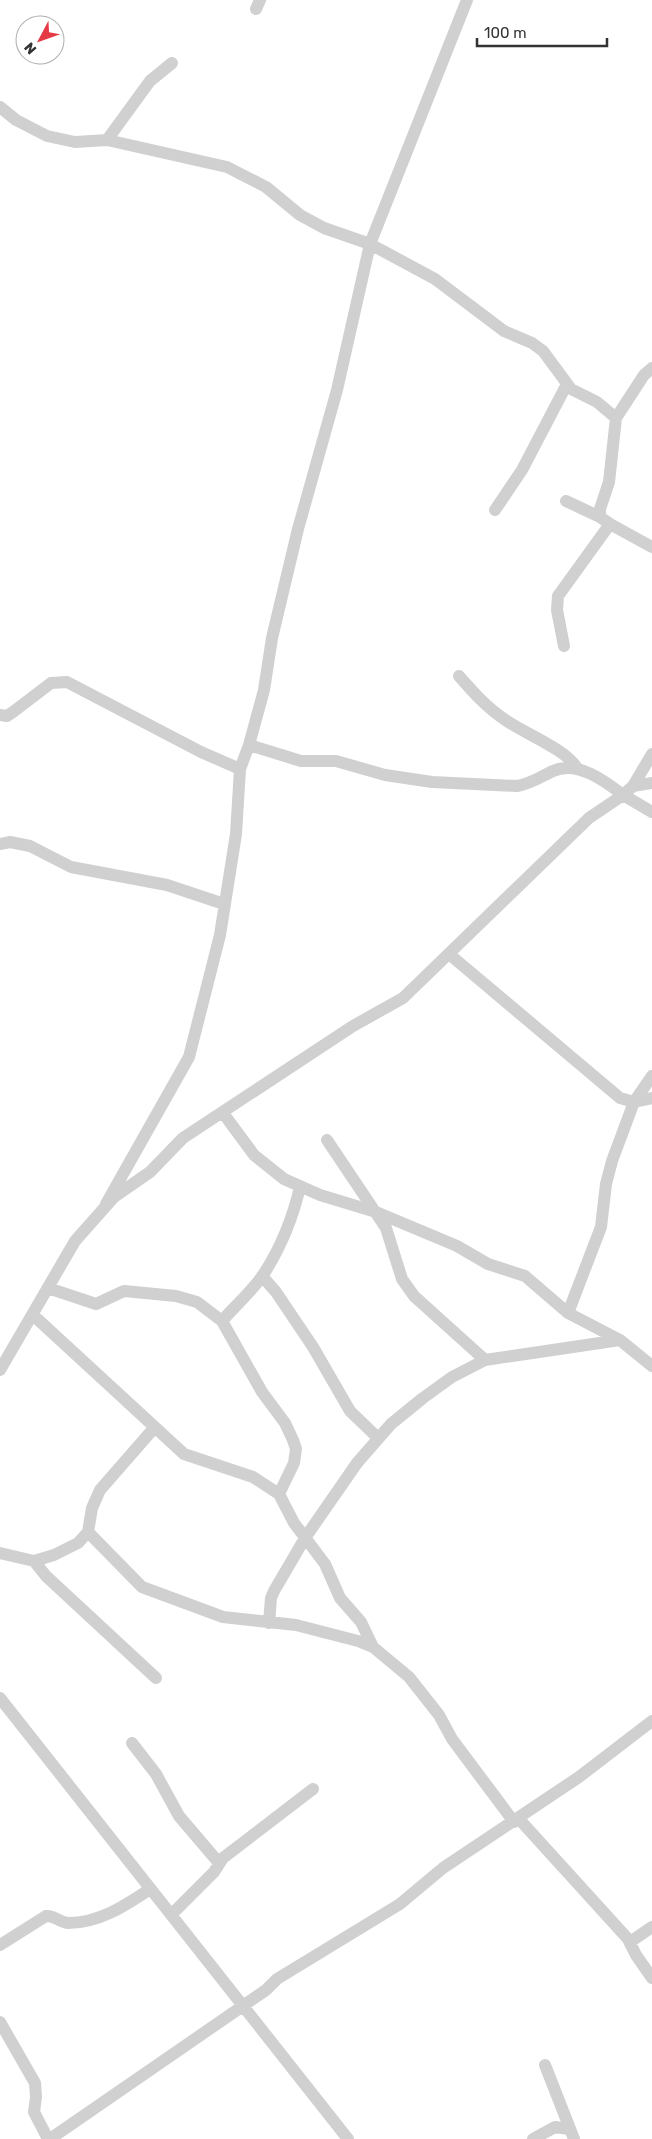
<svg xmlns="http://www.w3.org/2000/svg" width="652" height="2139" font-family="Rubik,sans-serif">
<rect width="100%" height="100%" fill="#fff"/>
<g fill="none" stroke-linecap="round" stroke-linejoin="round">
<path stroke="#d0d0d0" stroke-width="12" d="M 256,9 L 260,0
M 0,107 L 16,120 L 47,136 L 75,142 L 107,140 L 227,167 L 266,187 L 300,215 L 324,228 L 370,244 L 435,279 L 504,331 L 532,343 L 543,351 L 571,389 L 597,402 L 616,418 L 609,482 L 600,509 L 600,517 L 610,524 L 652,547
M 107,140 L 150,81 L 172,63
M 616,418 L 644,375 L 652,368
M 566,501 L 600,517
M 495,510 L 522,470 L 567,384
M 564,646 L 557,610 L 558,596 L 610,524
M 459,676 C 473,692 486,707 504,719 C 525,734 564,748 577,768
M 0,715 L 7,716 L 13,712 L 51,683 L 67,682 L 201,752 L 240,769
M 249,745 L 301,761 L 336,761 L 385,775 L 432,782 L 517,786 C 531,784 540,777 553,771 C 577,760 605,781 623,795 L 633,786 L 652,754
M 633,786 L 652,783
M 0,844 L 10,842 L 30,846 L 71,867 L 167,885 L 224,904
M 449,954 L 620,1098 L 634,1102 L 652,1098
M 223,1113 L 254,1155 L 284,1179 L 320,1195 L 376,1212 L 457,1246 L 488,1264 L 525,1276 L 568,1313 L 620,1340 L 652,1366
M 327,1140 L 386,1228 L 402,1279 L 414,1296 L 485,1360
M 106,1204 L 189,1057 L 220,935 L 236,834 L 240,769 L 249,745 L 264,690 L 272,638 L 298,529 L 337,390 L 370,244 L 467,0
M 262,1276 L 276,1292 L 313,1347 L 350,1411 L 378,1438
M 48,1288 L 96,1304 L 124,1291 L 176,1296 L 197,1302 L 222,1321 L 262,1392 L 285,1423 L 293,1440 L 296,1449 L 294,1463 L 279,1494
M 568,1313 L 601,1227 L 606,1184 L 612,1161 L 634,1102 L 652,1076
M 33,1315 L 184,1454 L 253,1477 L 279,1494 L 294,1523 L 325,1564 L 340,1598 L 361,1622 L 373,1647
M 222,1321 C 235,1306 252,1291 263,1275 C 280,1249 293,1217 300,1187
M 0,1370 L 75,1241 L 114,1197 L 150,1172 L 183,1138 L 353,1026 L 403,998 L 589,818 L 623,795 L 652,812
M 88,1532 L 142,1587 L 223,1617 L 296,1625 L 358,1641 L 373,1647 L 409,1677 L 439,1715 L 452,1739 L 514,1822
M 0,1553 L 34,1561 L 54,1555 L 78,1543 L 88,1532 L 92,1508 L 100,1490 L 155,1427
M 34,1561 L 46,1576 L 156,1678
M 269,1623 L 271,1598 L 274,1591 L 305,1538 L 357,1463 L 391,1424 L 423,1398 L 452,1377 L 485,1360 L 620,1340
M 0,1698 L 348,2139
M 132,1743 L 156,1774 L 179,1816 L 219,1863
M 519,1819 L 628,1939 L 636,1955 L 652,1978
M 171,1915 L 214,1872 L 223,1858 L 313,1789
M 630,1942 L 652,1927
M 0,1945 L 46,1916 C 54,1915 59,1922 68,1923 C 99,1923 125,1906 150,1889
M 0,2022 L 35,2083 L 36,2097 L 34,2112 L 48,2139
M 545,2065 L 574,2139
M 50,2139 L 266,1990 L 277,1979 L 400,1904 L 443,1868 L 579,1777 L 652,1721
M 533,2139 L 555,2127 L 569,2129"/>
</g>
<g transform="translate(40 40) rotate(229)"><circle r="24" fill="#ffffff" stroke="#adadad"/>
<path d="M0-4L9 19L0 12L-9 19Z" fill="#e63946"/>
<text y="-8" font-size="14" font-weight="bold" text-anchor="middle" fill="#333333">N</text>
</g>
<path d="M477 38v8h130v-8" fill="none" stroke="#333333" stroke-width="2.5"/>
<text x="484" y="38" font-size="15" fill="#333333" stroke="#ffffff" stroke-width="4" paint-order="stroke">100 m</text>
</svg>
